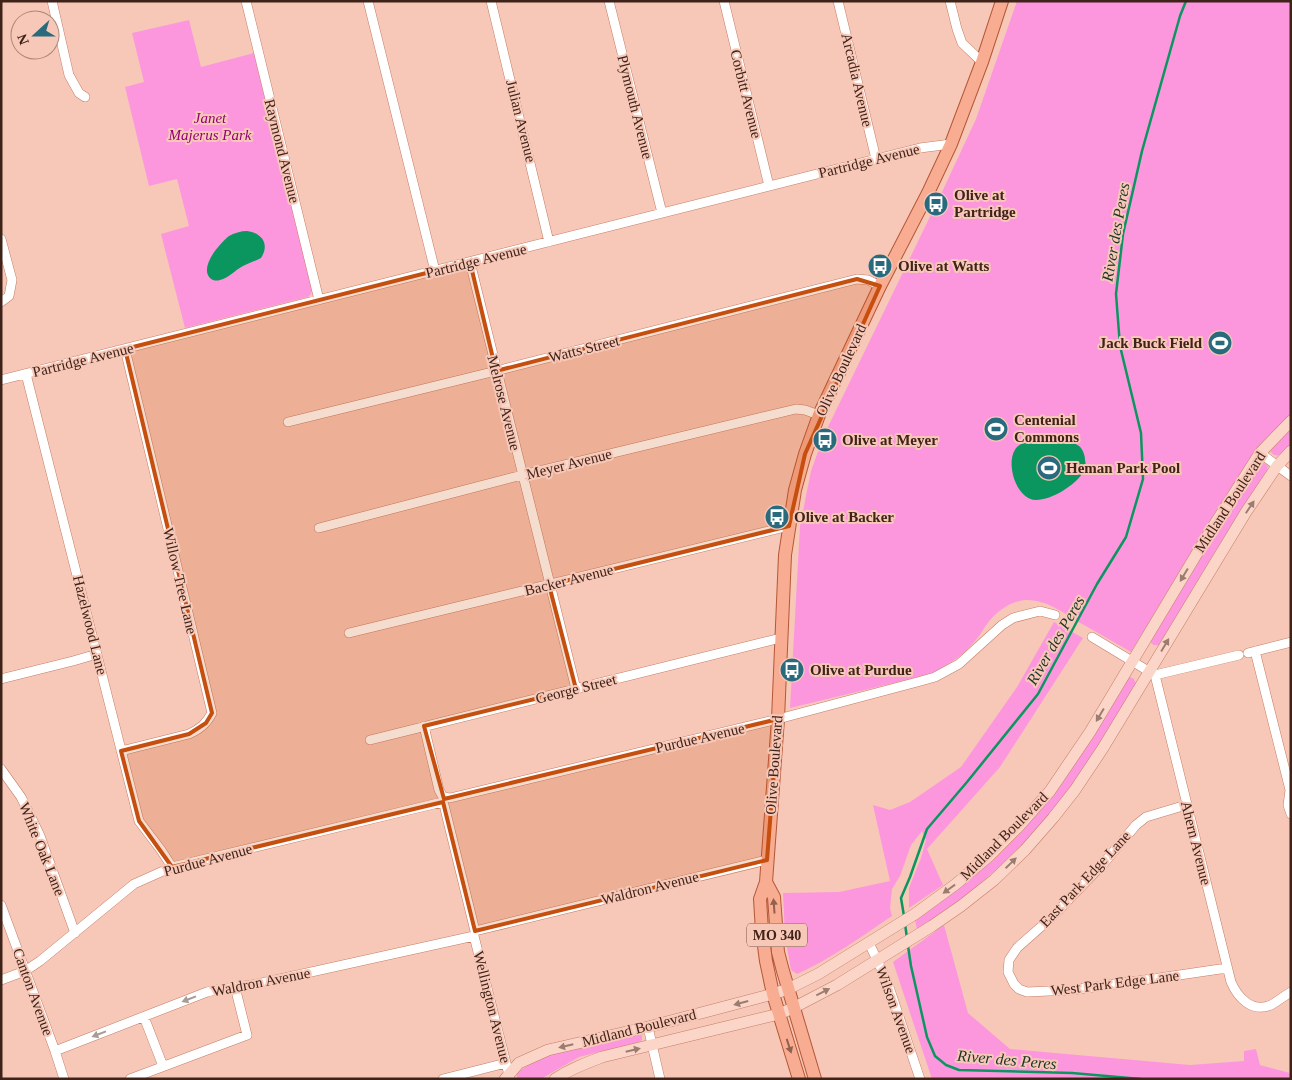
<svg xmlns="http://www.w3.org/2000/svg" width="1292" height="1080" font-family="'Times New Roman',serif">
<rect width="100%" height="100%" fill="#f7c8b8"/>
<path fill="#fc97de" d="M 1017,1 L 1291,1 L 1291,414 L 1266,439 L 1247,465 L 1221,504 L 1131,652 C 1115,643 1100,634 1084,625 C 1066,615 1047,599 1025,600 C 1013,601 1000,609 992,618 C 985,625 981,635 974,642 C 963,656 947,665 931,674 L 790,708 L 800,526 L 811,471 L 824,435 L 942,192 L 976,119 Z
M 189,20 L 201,67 L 254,53 L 312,290 L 311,294 L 308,297 L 185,328 L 161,234 L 189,226 L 177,179 L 149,186 L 125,87 L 144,82 L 132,33 Z
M 1291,427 L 1291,443 C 1285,450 1278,462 1270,451 Z
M 1259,462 C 1263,462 1265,463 1268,466 L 1267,472 L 1216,550 L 1159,645 C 1154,646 1152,645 1150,641 L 1150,637 Z
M 1054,622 L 1083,638 L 1000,767 L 927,849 L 943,885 L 909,908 L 909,888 L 921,858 L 926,840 L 922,831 L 911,845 L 900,876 L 892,889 L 890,908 L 892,916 C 862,936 831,959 797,974 L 791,970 L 785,937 L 783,893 L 839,892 L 890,881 L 873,805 L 890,810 L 910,802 L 961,767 L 1017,687 Z
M 1130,677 L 1134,679 L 1136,684 L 1136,686 C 1112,723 1090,762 1063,798 C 1032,838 993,875 952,906 C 941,914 928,921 917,929 L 915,920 L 1020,830 L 1127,678 Z
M 944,925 L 968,1013 L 1010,1049 L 1190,1065 L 1244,1061 L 1244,1051 L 1256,1049 L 1260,1065 L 1290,1073 L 1291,1072 L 1291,1079 L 932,1079 L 893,962 Z
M 641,1034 L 642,1036 L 642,1040 L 639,1042 L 579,1057 L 541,1079 L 517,1078 L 517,1073 L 535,1060 L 550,1055 Z"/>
<path fill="#0b9660" d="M 247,231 C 262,233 270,244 261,258 C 255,261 249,263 243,266 C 235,270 229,278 220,280 C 217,281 213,281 210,278 C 199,267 220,243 229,236 C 234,233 241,231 247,231 Z
M 1046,439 C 1054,439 1072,440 1079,446 C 1083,449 1085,456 1085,460 C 1086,464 1086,468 1084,471 C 1076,485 1052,500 1036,500 C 1016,500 1004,461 1017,447 C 1024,440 1036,440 1046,439 Z"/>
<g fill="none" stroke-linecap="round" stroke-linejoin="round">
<path stroke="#0b9660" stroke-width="2.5" d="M 904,916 L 901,898 L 910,877 L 927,829 L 967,782 L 1038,694 L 1097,584 L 1126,537 L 1143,479 L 1141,433 L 1120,346 L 1116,294 L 1123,234 L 1142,151 L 1180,16 L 1186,1
M 905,924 L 907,938
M 908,946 L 911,966 L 927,1037 L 935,1056 L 946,1065 L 959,1070 L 1072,1073 L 1141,1079"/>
<defs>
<path id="minor" d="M 52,1 L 69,75 L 79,93 L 85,97
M 246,1 L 319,300
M 368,1 L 435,271
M 491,1 L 549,242
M 609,1 L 662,213
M 724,1 L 769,186
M 838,1 L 876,159
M 950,1 L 957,29 L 962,43 L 982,62
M 1,239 L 12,280 L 9,296 L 1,302
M 470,262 L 576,689
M 26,374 L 139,821 L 161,850 L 172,867
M 1,380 L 920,148 L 951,144
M 288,422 L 496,371 L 857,279 L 868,280 L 880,286
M 1260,453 L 1291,476
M 319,528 L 522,475 L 796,409 L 805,410 L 819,415
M 349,633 L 789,526
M 1092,637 L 1155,675 L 1239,655
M 1255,651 L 1290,790 L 1288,805 L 1291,814
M 1248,653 L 1291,642
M 1155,675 L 1231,982 C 1238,998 1252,1013 1271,1005 C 1278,1001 1284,996 1291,992
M 1,679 L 73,661 L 97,654
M 424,726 L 439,790 L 443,797 L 450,798 L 778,719 L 921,681 L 935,677 L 959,664 L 1002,625 L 1013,618 L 1040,611 L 1055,615
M 370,740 L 781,638
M 121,751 L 189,734 C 200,729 206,724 212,713 L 125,349
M 1,769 L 21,797 L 31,817 L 40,836 L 75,933
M 1186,805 L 1146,817 L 1136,825 L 1103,864 L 1077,891 L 1052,917 L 1017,948 L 1009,960 L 1008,972 L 1014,984 L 1019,989 L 1027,992 L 1072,990 L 1159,978 L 1227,968
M 1,905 L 55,1051 L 64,1079
M 869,943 L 887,981 L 920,1079
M 1,980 L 25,971 L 40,961 L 134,884 L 172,867 L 438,803 L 444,805 L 475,931 L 767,860
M 144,1017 L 163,1066
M 648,1027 L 660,1079
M 55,1051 L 207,992 L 220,989 L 252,985 L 474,936 L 510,1079
M 130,1079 L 247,1035 L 235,987
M 443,1079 L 506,1063"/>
<path id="secondary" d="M 505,1079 L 519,1063 L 548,1050 L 648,1027 L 773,994 L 788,989 L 818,974 L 915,914 L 956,884 L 989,856 L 1018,827 L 1050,791 L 1090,732 L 1211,530 L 1260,453 L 1291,421
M 555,1079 C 570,1069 586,1063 602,1057 L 779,1014 L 793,1008 L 837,985 L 932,926 L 961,906 L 994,880 L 1025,850 L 1053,818 L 1075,790 L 1103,748 L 1246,512 L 1277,466 L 1291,451"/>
<path id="primary" d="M 766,882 L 774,897 L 778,952 L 783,971 L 815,1079
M 799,1079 L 773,994 L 766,961 L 762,931 L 760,899 L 766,882 L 778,719 L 785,555 L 795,490 L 805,454 L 819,415 L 862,324 L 880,286 L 928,193 L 951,144 L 982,62 L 1002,1"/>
</defs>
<use href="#minor" stroke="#c57d65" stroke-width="10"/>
<use href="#secondary" stroke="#c57d65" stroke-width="12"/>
<use href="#primary" stroke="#b45737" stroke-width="14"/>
<use href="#minor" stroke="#fff" stroke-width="9"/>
<use href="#secondary" stroke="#fbd5c8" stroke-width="11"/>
<use href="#primary" stroke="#f8ac91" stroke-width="12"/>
</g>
<defs><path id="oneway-solid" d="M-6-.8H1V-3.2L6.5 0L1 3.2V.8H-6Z" transform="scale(1.25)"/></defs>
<g fill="#9d7c70">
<use href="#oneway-solid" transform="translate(1250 507) rotate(-56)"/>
<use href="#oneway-solid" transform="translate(1184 575) rotate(121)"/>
<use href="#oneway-solid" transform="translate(1165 645) rotate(-59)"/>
<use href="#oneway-solid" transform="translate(1100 715) rotate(121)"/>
<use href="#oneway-solid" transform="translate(1011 863) rotate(-44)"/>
<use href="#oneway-solid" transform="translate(949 889) rotate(144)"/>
<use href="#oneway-solid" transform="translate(823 992) rotate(-27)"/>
<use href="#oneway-solid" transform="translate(741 1003) rotate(165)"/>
<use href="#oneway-solid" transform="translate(566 1046) rotate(167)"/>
<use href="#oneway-solid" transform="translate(633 1050) rotate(-13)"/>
</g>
<g fill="#92604e">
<use href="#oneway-solid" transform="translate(774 906) rotate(-94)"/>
<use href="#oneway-solid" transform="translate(789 1046) rotate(72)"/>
</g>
<g fill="#a99c97">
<use href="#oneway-solid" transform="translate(189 999) rotate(159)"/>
<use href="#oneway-solid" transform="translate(99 1034) rotate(159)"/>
</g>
<path fill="#c64e0e" fill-opacity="0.2" stroke="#c64e0e" stroke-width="4" stroke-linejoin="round" d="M 470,262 L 496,371 L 857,279 L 880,286 L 805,454 L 789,526 L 549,585 L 576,689 L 424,726 L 444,799 L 778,719 L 767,860 L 475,931 L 443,802 L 172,867 L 139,821 L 121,751 L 189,734 L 206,723 L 212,713 L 125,349 Z"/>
<defs>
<symbol id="bus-disc" viewBox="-11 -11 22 22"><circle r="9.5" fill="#296b7d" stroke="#f7c8b8"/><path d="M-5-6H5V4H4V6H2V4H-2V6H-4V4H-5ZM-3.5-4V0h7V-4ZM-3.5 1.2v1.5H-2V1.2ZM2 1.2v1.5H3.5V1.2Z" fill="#fff"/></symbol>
<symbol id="stadium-disc" viewBox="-11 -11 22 22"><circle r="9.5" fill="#296b7d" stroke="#f7c8b8"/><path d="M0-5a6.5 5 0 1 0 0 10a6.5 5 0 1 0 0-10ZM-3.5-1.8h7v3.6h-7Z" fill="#fff"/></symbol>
</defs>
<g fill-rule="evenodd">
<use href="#bus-disc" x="922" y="190" width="28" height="28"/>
<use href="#bus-disc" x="866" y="252" width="28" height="28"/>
<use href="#stadium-disc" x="1206" y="329" width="28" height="28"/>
<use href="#stadium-disc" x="982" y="415" width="28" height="28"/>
<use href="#bus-disc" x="811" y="426" width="28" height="28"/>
<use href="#stadium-disc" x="1035" y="454" width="28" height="28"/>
<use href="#bus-disc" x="763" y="503" width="28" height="28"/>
<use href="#bus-disc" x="778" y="656" width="28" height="28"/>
</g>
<g text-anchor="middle" stroke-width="4" stroke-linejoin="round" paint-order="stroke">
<rect fill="#f7c8b8" stroke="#765448" stroke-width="1" x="747" y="923.5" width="60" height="23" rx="4"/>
<g font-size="14" font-weight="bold" fill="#3f2218">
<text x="777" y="940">MO 340</text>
</g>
<g font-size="15" fill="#3f2218" stroke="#f7c8b8">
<text transform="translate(857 80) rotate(77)" y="5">Arcadia Avenue</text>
<text transform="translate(746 94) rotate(76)" y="5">Corbitt Avenue</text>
<text transform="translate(635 107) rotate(76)" y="5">Plymouth Avenue</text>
<text transform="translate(521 121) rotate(76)" y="5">Julian Avenue</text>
<text transform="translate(282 151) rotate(76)" y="5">Raymond Avenue</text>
<text transform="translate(869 161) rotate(-14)" y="5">Partridge Avenue</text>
<text transform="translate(476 261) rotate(-14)" y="5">Partridge Avenue</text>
<text transform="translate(584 349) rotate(-14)" y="5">Watts Street</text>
<text transform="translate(83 360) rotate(-14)" y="5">Partridge Avenue</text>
<text transform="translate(841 370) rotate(-65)" y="5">Olive Boulevard</text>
<text transform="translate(504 403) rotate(76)" y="5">Melrose Avenue</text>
<text transform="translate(569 464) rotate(-14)" y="5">Meyer Avenue</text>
<text transform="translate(1230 502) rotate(-57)" y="5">Midland Boulevard</text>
<text transform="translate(569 580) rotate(-14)" y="5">Backer Avenue</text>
<text transform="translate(180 581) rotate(77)" y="5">Willow Tree Lane</text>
<text transform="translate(90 625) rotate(76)" y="5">Hazelwood Lane</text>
<text transform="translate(576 689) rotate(-14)" y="5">George Street</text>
<text transform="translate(700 738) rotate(-13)" y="5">Purdue Avenue</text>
<text transform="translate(774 765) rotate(-86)" y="5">Olive Boulevard</text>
<text transform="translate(1004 836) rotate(-45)" y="5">Midland Boulevard</text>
<text transform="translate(1196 843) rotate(76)" y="5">Ahern Avenue</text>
<text transform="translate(42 849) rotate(68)" y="5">White Oak Lane</text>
<text transform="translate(208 860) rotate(-15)" y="5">Purdue Avenue</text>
<text transform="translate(1085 879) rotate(-47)" y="5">East Park Edge Lane</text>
<text transform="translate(650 888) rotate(-14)" y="5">Waldron Avenue</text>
<text transform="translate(261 982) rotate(-11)" y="5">Waldron Avenue</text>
<text transform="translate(1115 983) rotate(-7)" y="5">West Park Edge Lane</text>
<text transform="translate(33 992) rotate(70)" y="5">Canton Avenue</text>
<text transform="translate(492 1007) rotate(76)" y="5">Wellington Avenue</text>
<text transform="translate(896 1010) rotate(70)" y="5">Wilson Avenue</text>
<text transform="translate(639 1028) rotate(-14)" y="5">Midland Boulevard</text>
</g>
<g font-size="15" font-style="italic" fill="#940079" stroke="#f7c8b8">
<text x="210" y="123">Janet<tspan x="210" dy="17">Majerus Park</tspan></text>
</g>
<g font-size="15" font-weight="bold" fill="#3f2218" stroke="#f7c8b8" text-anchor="start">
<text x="954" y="200">Olive at<tspan x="954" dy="17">Partridge</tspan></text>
<text x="898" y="271">Olive at Watts</text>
<text x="1202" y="348" text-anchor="end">Jack Buck Field</text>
<text x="1014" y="425">Centenial<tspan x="1014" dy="17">Commons</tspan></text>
<text x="842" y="445">Olive at Meyer</text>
<text x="1066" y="473">Heman Park Pool</text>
<text x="794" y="522">Olive at Backer</text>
<text x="810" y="675">Olive at Purdue</text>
</g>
<g font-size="16" font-style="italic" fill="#1b3426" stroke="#f7c8b8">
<text transform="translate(1115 232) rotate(-80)" y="6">River des Peres</text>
<text transform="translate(1055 640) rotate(-60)" y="6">River des Peres</text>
<text transform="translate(1007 1059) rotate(5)" y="6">River des Peres</text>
</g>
</g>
<rect width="1292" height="1080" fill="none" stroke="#3f2218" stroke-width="5"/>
<g transform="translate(35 35) rotate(249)"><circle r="24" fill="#f7c8b8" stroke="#ad8678"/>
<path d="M0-4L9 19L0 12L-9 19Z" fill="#296b7d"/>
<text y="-8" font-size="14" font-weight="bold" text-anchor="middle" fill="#3f2218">N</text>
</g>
</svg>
